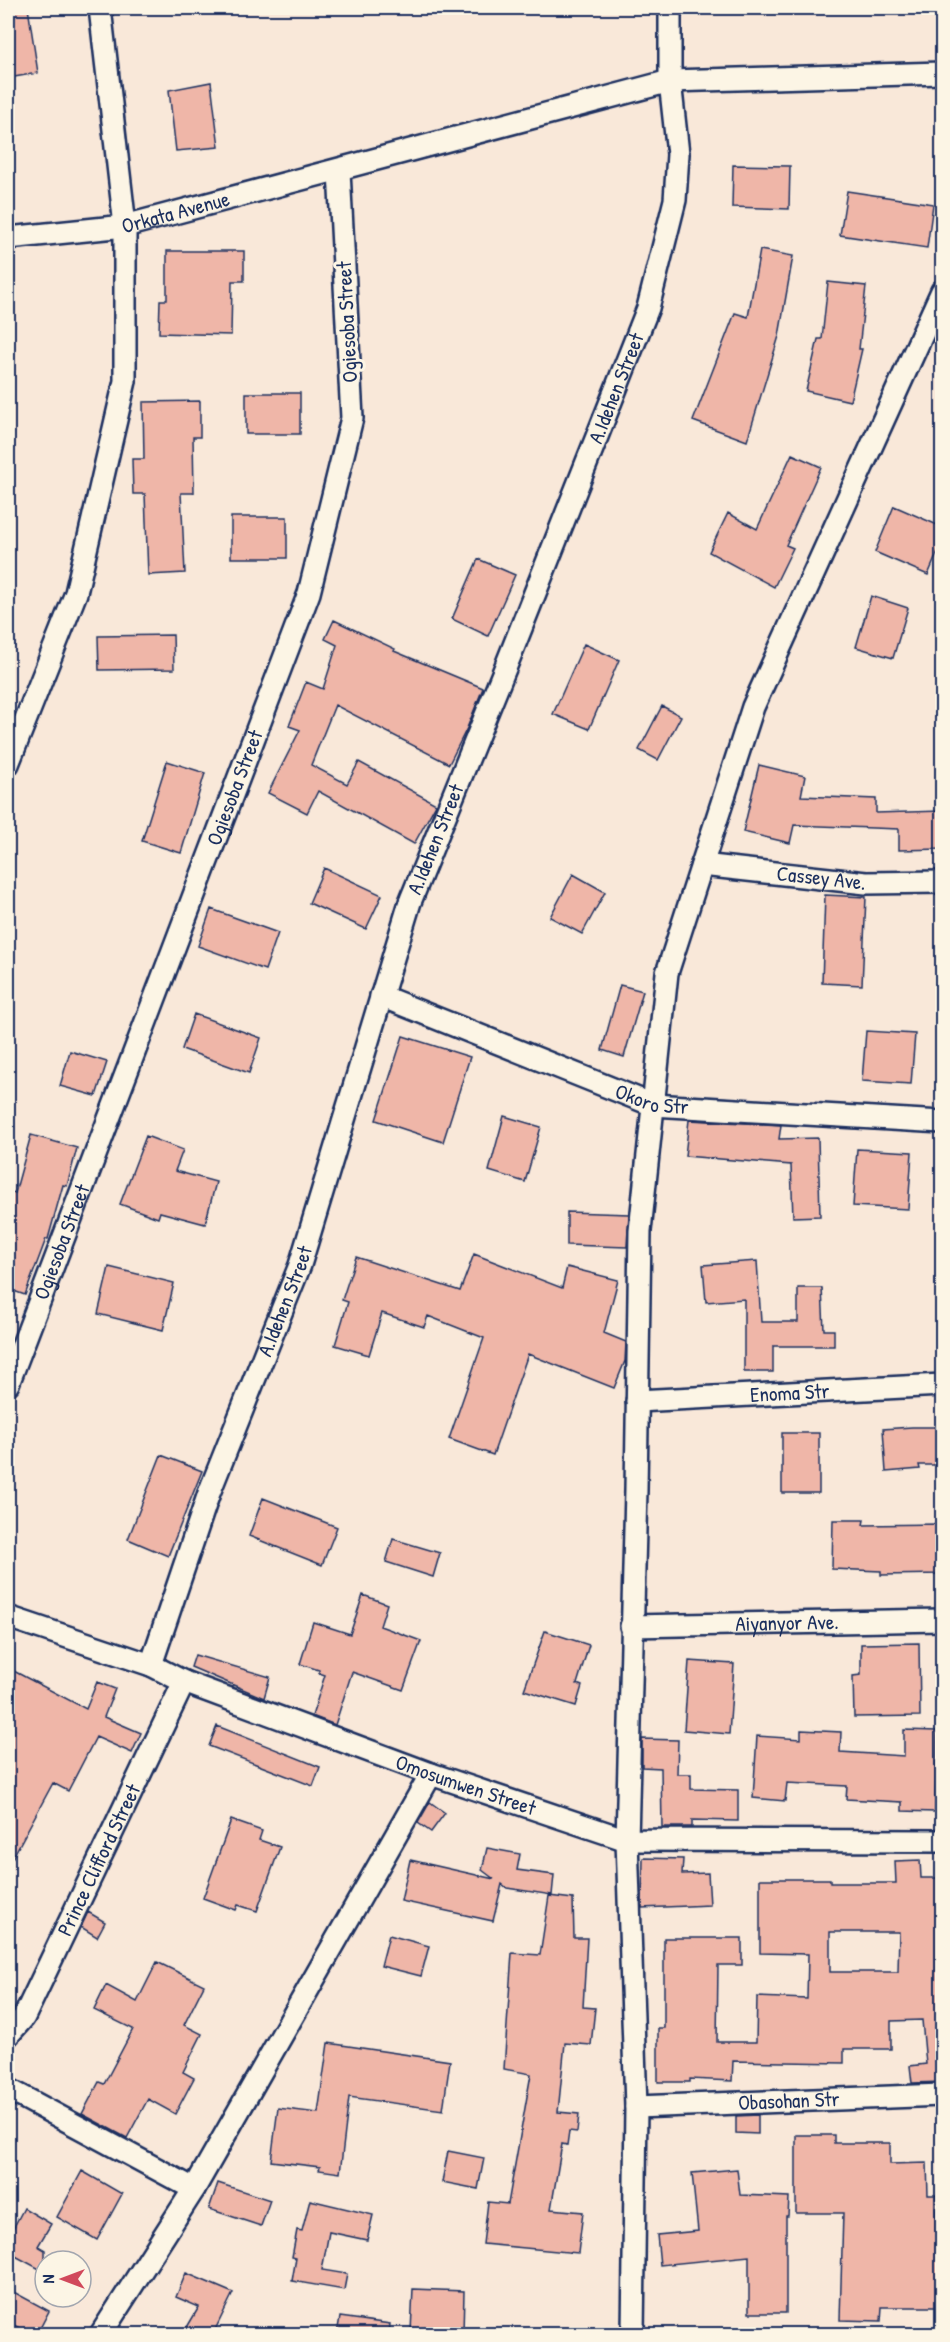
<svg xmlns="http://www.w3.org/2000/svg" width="950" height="2342" font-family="'Patrick Hand',sans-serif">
<rect width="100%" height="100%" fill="#f9e8d9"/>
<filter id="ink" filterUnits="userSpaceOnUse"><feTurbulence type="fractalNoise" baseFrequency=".0167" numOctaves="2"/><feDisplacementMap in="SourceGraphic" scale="12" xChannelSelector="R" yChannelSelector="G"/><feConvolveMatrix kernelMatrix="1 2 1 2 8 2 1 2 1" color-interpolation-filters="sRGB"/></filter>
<g filter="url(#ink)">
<path fill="#efb6a8" stroke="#1b2f5e" stroke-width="1.5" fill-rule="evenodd" d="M 8,8 L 28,8 L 38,73 L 8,78 Z
M 211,82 L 219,147 L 176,151 L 169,90 Z
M 733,165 L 790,166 L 789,209 L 732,207 Z
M 847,191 L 933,204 L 927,248 L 840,235 Z
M 760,250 L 793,256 L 779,336 L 747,441 L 693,421 L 735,313 L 748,317 Z
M 167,251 L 244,251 L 244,281 L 232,281 L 231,335 L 159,333 L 160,300 L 167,300 Z
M 828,282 L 866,286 L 859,349 L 862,349 L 850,401 L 806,391 L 818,339 L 822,339 Z
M 246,393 L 300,393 L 300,434 L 246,434 Z
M 200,401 L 200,437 L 193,437 L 194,493 L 181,493 L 185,573 L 148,575 L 145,494 L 133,494 L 132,459 L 144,459 L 143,402 Z
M 792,454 L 821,467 L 786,545 L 793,548 L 774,587 L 709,552 L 728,513 L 757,529 Z
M 894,506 L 942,527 L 942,542 L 928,575 L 875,552 Z
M 231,517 L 287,517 L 287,558 L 231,558 Z
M 478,559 L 515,575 L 488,636 L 452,619 Z
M 871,596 L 908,608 L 893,658 L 856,647 Z
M 334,620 L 395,649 L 394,651 L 483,688 L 467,728 L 449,764 L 335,705 L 311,765 L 347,784 L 359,762 L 436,804 L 414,844 L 318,791 L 307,813 L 268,793 L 300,730 L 289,726 L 306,682 L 323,689 L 337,645 L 325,639 Z
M 173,635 L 174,669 L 99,670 L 98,636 Z
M 584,644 L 619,660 L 589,729 L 553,714 Z
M 662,706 L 681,716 L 658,760 L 639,750 Z
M 167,761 L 205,773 L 181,853 L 142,841 Z
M 759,765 L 805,776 L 801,796 L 876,799 L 876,813 L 942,811 L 942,849 L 899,850 L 899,829 L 794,825 L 790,843 L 743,832 Z
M 324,868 L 382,895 L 366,929 L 309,903 Z
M 573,874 L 605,892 L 582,934 L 550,917 Z
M 825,895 L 866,897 L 862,985 L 822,983 Z
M 211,909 L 278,933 L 265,970 L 198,946 Z
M 620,985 L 643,991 L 624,1057 L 602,1050 Z
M 194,1014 L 261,1038 L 249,1073 L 182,1049 Z
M 866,1031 L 915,1034 L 911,1084 L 862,1081 Z
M 403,1036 L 470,1057 L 443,1142 L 376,1120 Z
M 70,1051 L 107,1062 L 96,1096 L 60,1086 Z
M 504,1116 L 541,1127 L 525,1182 L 489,1171 Z
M 689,1120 L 781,1125 L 779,1139 L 818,1138 L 820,1216 L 793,1217 L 791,1165 L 685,1156 Z
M 31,1135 L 77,1148 L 67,1186 L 63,1185 L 48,1239 L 46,1239 L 25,1295 L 8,1289 L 8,1191 L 15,1193 Z
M 146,1136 L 183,1150 L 175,1171 L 216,1182 L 205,1224 L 160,1212 L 158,1218 L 120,1204 Z
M 857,1149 L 912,1152 L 908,1209 L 853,1206 Z
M 567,1212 L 629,1214 L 627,1247 L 567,1245 Z
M 474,1254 L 562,1288 L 567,1267 L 618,1280 L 604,1333 L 626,1342 L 625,1361 L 614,1388 L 528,1354 L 493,1455 L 449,1439 L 484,1338 L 428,1316 L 424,1327 L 382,1313 L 369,1355 L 335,1345 L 348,1302 L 342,1300 L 356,1257 L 460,1291 Z
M 757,1261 L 761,1322 L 798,1322 L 798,1288 L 822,1288 L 824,1330 L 834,1330 L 834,1346 L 773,1346 L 773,1372 L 744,1372 L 744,1299 L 706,1302 L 703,1265 Z
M 109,1267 L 174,1283 L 163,1330 L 98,1314 Z
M 912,1427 L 942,1427 L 942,1465 L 919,1465 L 920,1469 L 886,1472 L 883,1429 Z
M 782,1433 L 819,1433 L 819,1493 L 782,1493 Z
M 161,1455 L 202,1471 L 168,1556 L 128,1539 Z
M 263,1498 L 337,1527 L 322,1565 L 249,1536 Z
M 833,1520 L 864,1520 L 863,1525 L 942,1524 L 942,1574 L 881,1575 L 881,1571 L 832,1569 Z
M 393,1539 L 440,1553 L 433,1577 L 386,1562 Z
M 363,1595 L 387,1604 L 380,1626 L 421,1641 L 403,1690 L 352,1672 L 335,1725 L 312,1716 L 325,1675 L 319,1673 L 319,1670 L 300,1664 L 313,1622 L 350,1634 Z
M 545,1631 L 589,1645 L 577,1684 L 582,1686 L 576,1706 L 524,1690 Z
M 919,1643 L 920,1716 L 854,1717 L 853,1676 L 861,1675 L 861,1644 Z
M 195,1655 L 270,1677 L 264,1698 L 191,1667 Z
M 689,1661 L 734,1664 L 729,1734 L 684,1730 Z
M 8,1668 L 86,1709 L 97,1682 L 115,1689 L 104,1717 L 141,1733 L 132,1753 L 96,1737 L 68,1791 L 53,1783 L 8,1866 Z
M 217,1726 L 320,1767 L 313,1786 L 209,1746 Z
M 801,1730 L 841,1732 L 840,1752 L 904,1756 L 904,1730 L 937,1731 L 935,1812 L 902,1811 L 902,1802 L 846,1799 L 847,1786 L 787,1783 L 785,1801 L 753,1798 L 757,1736 L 801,1739 Z
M 642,1739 L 678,1740 L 677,1774 L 691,1774 L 691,1789 L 738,1790 L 738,1821 L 692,1820 L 692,1827 L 662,1827 L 661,1768 L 642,1767 Z
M 430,1802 L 445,1813 L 431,1832 L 418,1823 Z
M 231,1820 L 262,1831 L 259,1840 L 280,1847 L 257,1911 L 238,1905 L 236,1910 L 203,1898 Z
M 487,1848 L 520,1854 L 517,1870 L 554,1875 L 552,1895 L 507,1888 L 502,1884 L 493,1921 L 401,1901 L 410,1860 L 494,1879 L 482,1870 Z
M 643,1858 L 683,1859 L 682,1874 L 708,1873 L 710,1905 L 642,1908 Z
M 920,1860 L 921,1878 L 939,1878 L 937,1971 L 941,1971 L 942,1998 L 942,2082 L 912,2083 L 910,2066 L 926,2064 L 922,2020 L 891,2021 L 891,2049 L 844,2049 L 844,2063 L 733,2061 L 732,2081 L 690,2079 L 690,2082 L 658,2082 L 658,2028 L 664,2028 L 664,1938 L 742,1938 L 742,1965 L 718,1965 L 717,2042 L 756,2042 L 757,1997 L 807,1999 L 808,1954 L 760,1953 L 760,1879 L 830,1879 L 830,1883 L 896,1883 L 895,1861 ZM 830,1932 L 899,1932 L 898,1972 L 830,1972 Z
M 549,1896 L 573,1899 L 574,1938 L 587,1938 L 583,2007 L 595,2008 L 591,2045 L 565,2043 L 558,2112 L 579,2114 L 577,2132 L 569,2131 L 567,2145 L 562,2144 L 551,2209 L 583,2212 L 578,2253 L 483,2244 L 488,2202 L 508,2204 L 531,2074 L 504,2069 L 512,1953 L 540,1955 Z
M 88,1912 L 105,1922 L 97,1937 L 81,1927 Z
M 389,1935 L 429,1946 L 421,1976 L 381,1966 Z
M 157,1962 L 204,1985 L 184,2025 L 202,2034 L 183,2072 L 194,2078 L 175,2114 L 148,2099 L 127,2138 L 82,2114 L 99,2082 L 104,2084 L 133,2029 L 94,2010 L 106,1985 L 137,2002 Z
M 328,2043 L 450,2061 L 443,2110 L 349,2097 L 340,2173 L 319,2170 L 320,2167 L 271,2161 L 278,2108 L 318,2113 Z
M 758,2115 L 758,2134 L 736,2133 L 736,2116 Z
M 796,2135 L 834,2135 L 834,2143 L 890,2143 L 890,2164 L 927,2163 L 928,2195 L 936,2195 L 936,2234 L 942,2234 L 942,2307 L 882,2307 L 881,2321 L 840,2320 L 843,2213 L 796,2213 Z
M 448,2151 L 484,2158 L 478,2189 L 442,2182 Z
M 737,2169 L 740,2195 L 789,2197 L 788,2216 L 786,2216 L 786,2313 L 749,2313 L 749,2256 L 660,2265 L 657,2235 L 698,2231 L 692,2173 Z
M 82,2171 L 122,2194 L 97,2240 L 57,2217 Z
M 218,2183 L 270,2200 L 261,2226 L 209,2209 Z
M 310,2200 L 373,2215 L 367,2240 L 329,2232 L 322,2270 L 347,2274 L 344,2290 L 292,2281 L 296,2258 L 292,2257 L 297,2230 L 302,2231 Z
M 24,2208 L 51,2224 L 38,2246 L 45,2250 L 45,2272 L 8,2252 L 8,2238 Z
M 186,2273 L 233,2293 L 213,2334 L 183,2334 L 199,2307 L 176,2297 Z
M 8,2289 L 49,2311 L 37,2334 L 31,2334 L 8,2322 Z
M 413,2289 L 464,2291 L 463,2334 L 411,2332 Z
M 340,2317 L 390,2324 L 389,2334 L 337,2334 Z"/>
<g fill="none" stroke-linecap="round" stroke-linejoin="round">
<defs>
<g id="minor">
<path id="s1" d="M 8,238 L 125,226 L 670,81 L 942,73"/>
<path d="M 8,764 L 76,593 L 125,381 L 125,226 L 100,8"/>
<path id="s2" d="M 702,865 L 866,883 L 942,882"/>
<path id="s3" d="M 381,996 L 653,1105 L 942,1122"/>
<path id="s4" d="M 8,1384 L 309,593 L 352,418 L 339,171"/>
<path id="s5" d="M 637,1401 L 942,1385"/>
<path id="s6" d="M 8,1617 L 151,1665 L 184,1682 L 431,1774 L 627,1840 L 942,1841"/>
<path id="s7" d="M 631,1626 L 942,1620"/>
<path id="s8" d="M 151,1665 L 209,1493 L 300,1265 L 410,902 L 506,666 L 648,308 L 675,200 L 678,154 L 670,81 L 670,8"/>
<path id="s9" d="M 8,2035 L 24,2017 L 184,1682"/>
<path d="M 8,2089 L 194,2189"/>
<path id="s10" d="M 636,2107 L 942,2095"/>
<path d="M 101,2334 L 194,2189 L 431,1774"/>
<path d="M 633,2334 L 636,2107 L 627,1840 L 636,1490 L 640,1231 L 667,973 L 753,707 L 942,291"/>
</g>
</defs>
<use href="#minor" stroke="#1b2f5e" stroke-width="26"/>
<use href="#minor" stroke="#fcf5e5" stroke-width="21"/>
</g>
</g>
<g text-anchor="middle" stroke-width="6" stroke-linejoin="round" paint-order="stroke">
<g font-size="21" fill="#1b2f5e" stroke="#fcf5e5">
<text dy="7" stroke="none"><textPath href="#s1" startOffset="170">Orkata Avenue</textPath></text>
<text transform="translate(347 322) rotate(-93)" y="7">Ogiesoba Street</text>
<text dy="7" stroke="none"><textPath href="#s8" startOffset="1360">A.Idehen Street</textPath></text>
<text dy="7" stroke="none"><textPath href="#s4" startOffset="638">Ogiesoba Street</textPath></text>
<text dy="7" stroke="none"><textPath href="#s8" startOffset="874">A.Idehen Street</textPath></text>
<text dy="7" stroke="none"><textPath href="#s2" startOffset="120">Cassey Ave.</textPath></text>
<text dy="7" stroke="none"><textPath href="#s3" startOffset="291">Okoro Str</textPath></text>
<text dy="7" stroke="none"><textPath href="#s4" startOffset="152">Ogiesoba Street</textPath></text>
<text dy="7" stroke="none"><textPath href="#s8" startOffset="388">A.Idehen Street</textPath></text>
<text dy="7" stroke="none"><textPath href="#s5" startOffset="153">Enoma Str</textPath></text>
<text dy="7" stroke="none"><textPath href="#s7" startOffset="156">Aiyanyor Ave.</textPath></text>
<text dy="7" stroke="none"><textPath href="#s6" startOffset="488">Omosumwen Street</textPath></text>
<text dy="7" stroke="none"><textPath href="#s9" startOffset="198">Prince Clifford Street</textPath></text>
<text dy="7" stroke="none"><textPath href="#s10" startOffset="153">Obasohan Str</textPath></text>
</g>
</g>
<rect width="950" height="2342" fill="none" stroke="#fcf5e5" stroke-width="30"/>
<rect x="15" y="15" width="920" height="2312" fill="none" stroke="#1b2f5e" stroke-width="2" filter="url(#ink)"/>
<g transform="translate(63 2279) rotate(270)"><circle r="28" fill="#fcf5e5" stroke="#a2a6af" stroke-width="1.5"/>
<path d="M0-4.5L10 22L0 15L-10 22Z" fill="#d1495b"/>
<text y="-9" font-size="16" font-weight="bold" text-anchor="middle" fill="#1b2f5e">N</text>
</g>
</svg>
